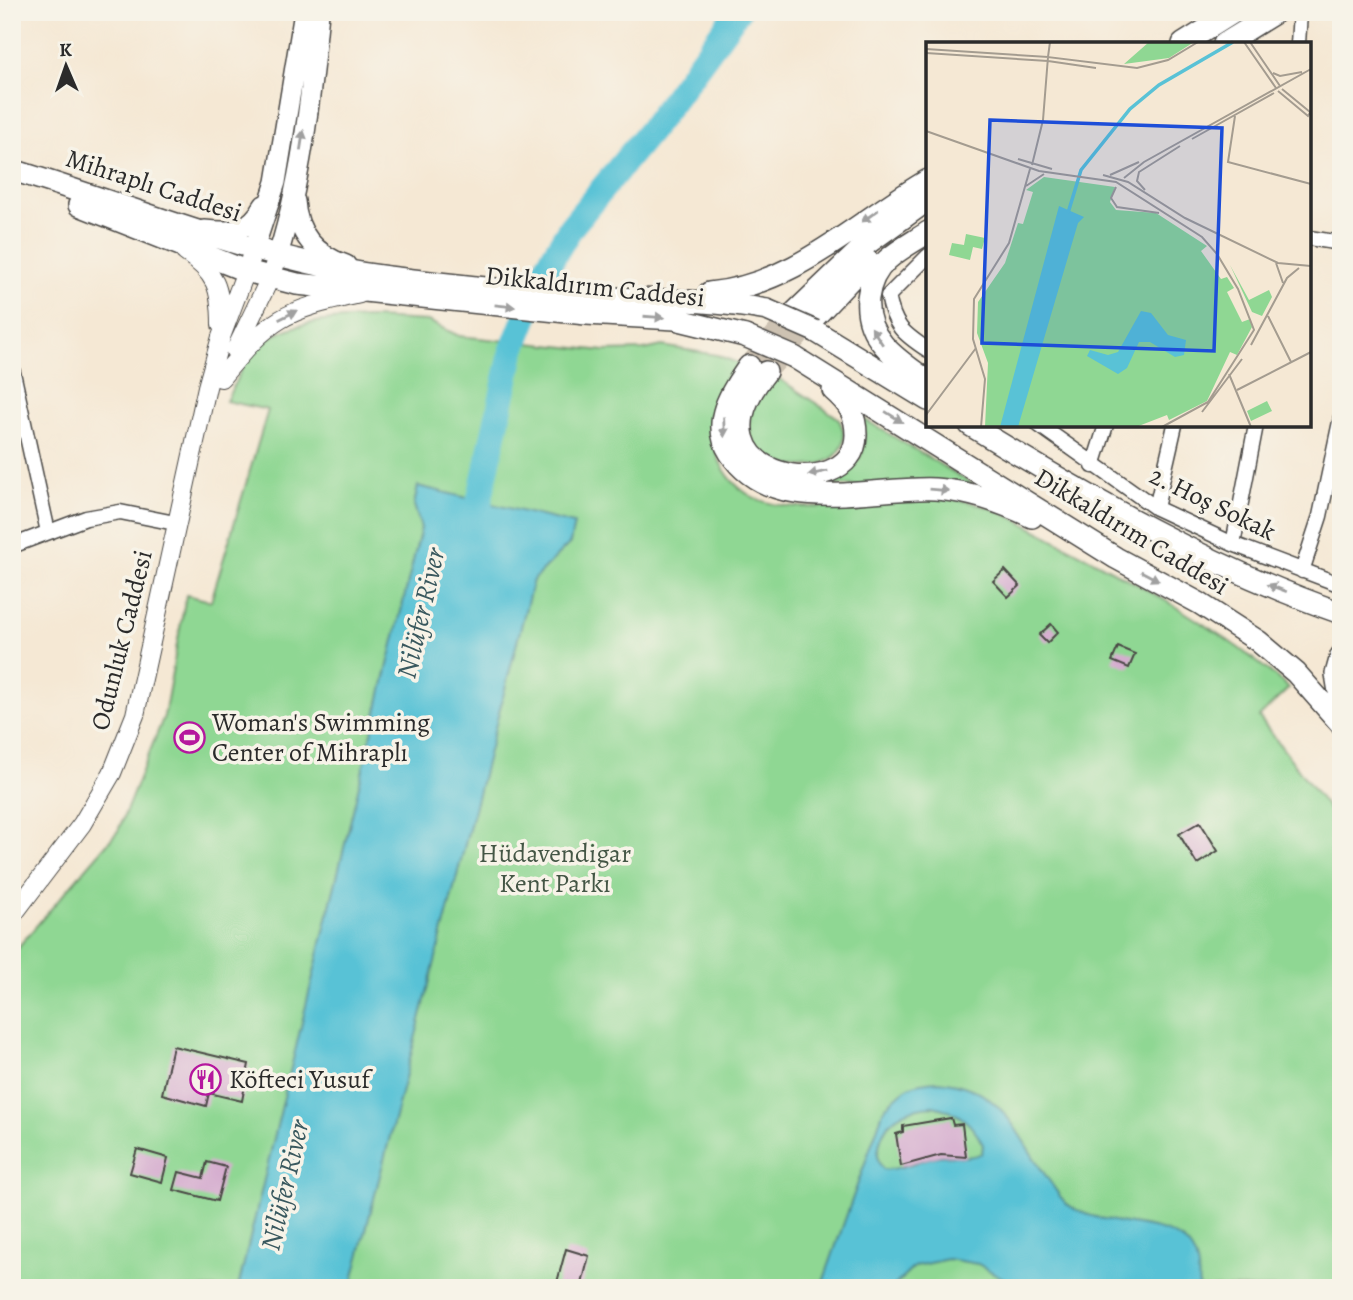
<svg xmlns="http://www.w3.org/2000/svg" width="1353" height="1300" font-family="Alegreya,serif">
<rect width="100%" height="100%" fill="#f7f3e8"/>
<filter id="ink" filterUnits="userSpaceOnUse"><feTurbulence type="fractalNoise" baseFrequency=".0143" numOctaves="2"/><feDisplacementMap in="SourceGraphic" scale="14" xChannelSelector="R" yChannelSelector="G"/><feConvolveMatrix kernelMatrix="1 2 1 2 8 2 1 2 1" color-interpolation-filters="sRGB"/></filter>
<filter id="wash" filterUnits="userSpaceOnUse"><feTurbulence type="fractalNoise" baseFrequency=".00686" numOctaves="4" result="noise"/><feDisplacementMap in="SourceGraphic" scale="28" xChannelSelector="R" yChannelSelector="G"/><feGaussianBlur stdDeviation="1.57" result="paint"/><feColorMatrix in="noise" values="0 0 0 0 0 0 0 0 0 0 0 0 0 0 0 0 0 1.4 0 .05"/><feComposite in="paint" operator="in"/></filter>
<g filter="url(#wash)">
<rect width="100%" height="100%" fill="#f5e8d4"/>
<path fill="#8fd793" stroke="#5d815f" stroke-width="2" d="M 373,318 L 428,321 L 459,336 L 605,351 L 644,350 L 662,346 L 717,355 L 740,364 C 731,376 720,389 715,404 C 704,438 721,479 751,496 C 795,521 897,496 950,499 C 991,502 1026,525 1062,544 C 1141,585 1222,629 1289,688 L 1259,717 L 1341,826 L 1341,1288 L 12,1288 L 12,954 L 118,831 L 164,716 L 186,595 L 211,601 L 268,410 L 226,401 C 236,382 245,355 263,342 C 294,320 336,319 373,318 Z
M 775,376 L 838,418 C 874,482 732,484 751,412 C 755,400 768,387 775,376 Z
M 864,419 L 981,489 L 820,485 C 855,465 868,465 864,419 Z"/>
<path fill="#59c2d6" stroke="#427680" stroke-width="2" fill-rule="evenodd" d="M 418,486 L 574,524 L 570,543 L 533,580 L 351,1288 L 238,1288 L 421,528 L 414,505 Z
M 939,1081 C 1005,1088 1014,1132 1048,1179 C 1054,1187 1060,1198 1067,1204 C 1112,1238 1207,1206 1198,1288 L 1020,1288 L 978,1264 L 948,1259 L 915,1266 L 892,1288 L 821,1288 L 884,1109 C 904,1088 910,1082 939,1081 ZM 933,1106 C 957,1111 972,1122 983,1145 L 982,1153 C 968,1161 953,1153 938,1156 C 923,1158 895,1172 883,1169 C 877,1161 877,1156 879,1147 C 883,1119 907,1107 933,1106 Z"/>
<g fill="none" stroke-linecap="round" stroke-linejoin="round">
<path stroke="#59c2d6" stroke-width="26" d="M 472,534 L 512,352 L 542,275 L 571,227 L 653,127 L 737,12"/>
</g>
<g id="blocks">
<path fill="#d5adcf" d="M 1005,570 L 1020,586 L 1008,597 L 993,581 Z
M 1051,624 L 1058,632 L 1047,643 L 1039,635 Z
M 1118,647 L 1135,654 L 1129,668 L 1112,661 Z
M 1200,822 L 1218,851 L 1197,864 L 1179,834 Z
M 173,1046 L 249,1064 L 242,1101 L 209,1093 L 206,1106 L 162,1094 Z
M 951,1118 L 953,1125 L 962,1124 L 966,1157 L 941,1155 L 901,1166 L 896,1134 L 903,1132 L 903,1126 Z
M 137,1149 L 168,1158 L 162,1182 L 130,1173 Z
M 207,1162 L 226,1167 L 217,1201 L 174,1190 L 179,1172 L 203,1178 Z
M 566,1249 L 589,1256 L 581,1288 L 556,1286 Z"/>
</g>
</g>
<g filter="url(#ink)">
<use href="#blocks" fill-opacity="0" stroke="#494744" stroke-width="2"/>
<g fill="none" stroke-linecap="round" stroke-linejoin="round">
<path stroke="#cdc2b2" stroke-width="21" stroke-dasharray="21 10" stroke-linecap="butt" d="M 749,366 L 794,313
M 766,372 L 812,320"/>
<defs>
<path id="minor" d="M 1298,44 L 1300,12
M 1309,238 L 1341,243
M 928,256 L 888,296 C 894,326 902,333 928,350
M 12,368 L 48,532
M 1039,425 L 1156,508 L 1233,544 L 1341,585
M 1093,466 L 1106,425
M 1156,508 L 1175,425
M 1233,544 L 1256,425
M 12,546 L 86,518 L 120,512 L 175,523
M 1302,571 L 1320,516 L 1341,417"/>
<path id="tertiary" d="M 185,252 C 216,273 221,288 221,325
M 235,351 L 270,278
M 221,378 C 271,317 283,311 360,294
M 12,916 L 82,824 L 112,773 L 135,715 L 207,387 L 221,337 L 246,271"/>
<path id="secondary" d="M 295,201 C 297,234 316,255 346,265
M 204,230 C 233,233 249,232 264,205
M 249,264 L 276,182 L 304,12
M 273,270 C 301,189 311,97 319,12"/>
<path id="primary" d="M 1183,44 L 1234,12
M 1224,44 L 1276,12
M 12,170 C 136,207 259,261 388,277 C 454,285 522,293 588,297 C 649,300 708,299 767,310
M 79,205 L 246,271 L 297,284 L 586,314 L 675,319 L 745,336
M 928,232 C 915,241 899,249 887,260 C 876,270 870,283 868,298 C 864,339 898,360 928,381
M 709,293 C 795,285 856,222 928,180
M 794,313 L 864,246 L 928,200
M 812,320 L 868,261
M 815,331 L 928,400
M 794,357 L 1116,558 L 1199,603 L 1258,641 L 1296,673 L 1341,724
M 749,366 C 731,392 710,422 730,453 C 772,518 869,486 935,489 C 970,491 1001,502 1032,517
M 766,372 C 679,480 855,508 856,435 C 856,414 848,403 833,390
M 970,425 C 1089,498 1209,567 1341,613
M 1341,656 L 1336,674 L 1341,704"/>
</defs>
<use href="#minor" stroke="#494744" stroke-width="17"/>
<use href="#tertiary" stroke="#494744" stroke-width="20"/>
<use href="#secondary" stroke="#494744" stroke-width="22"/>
<use href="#primary" stroke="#494744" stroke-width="24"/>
<use href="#minor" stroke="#fff" stroke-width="14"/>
<use href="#tertiary" stroke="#fff" stroke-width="18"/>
<use href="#secondary" stroke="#fff" stroke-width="19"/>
<use href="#primary" stroke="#fff" stroke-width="21"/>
<defs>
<path id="primary-bridge" d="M 767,310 L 815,331
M 745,336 L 794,357"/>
</defs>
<use href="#primary-bridge" stroke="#494744" stroke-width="24" stroke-linecap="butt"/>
<use href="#primary-bridge" stroke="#fff" stroke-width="21"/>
</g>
<defs><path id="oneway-solid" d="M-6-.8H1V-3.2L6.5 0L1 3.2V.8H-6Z" transform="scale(1.75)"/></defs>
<g fill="#a0a0a0">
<use href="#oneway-solid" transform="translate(302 140) rotate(-81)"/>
<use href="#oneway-solid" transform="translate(870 216) rotate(145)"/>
<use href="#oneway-solid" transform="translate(505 306) rotate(6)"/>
<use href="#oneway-solid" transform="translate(288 315) rotate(-27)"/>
<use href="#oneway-solid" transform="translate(654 317) rotate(4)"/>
<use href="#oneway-solid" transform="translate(877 336) rotate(-123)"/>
<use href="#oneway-solid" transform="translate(894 417) rotate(32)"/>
<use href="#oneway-solid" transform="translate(724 427) rotate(88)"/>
<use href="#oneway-solid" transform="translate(818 473) rotate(169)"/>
<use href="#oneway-solid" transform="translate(939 490) rotate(5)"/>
<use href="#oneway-solid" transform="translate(1150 576) rotate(28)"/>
<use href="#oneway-solid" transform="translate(1277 588) rotate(-159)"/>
</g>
</g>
<defs>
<symbol id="stadium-ring" viewBox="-11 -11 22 22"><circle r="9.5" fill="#f7f3e8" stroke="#b5179e" stroke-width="1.5"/><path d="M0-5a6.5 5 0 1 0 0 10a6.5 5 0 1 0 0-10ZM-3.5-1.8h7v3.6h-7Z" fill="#b5179e"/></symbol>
<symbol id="restaurant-ring" viewBox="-11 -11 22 22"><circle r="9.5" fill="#f7f3e8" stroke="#b5179e" stroke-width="1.5"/><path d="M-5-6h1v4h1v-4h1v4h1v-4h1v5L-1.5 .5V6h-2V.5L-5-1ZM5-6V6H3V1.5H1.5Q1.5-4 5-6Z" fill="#b5179e"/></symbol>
</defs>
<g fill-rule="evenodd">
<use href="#stadium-ring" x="172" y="720" width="35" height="35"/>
<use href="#restaurant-ring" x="188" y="1062" width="35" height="35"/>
</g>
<g text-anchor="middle" stroke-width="7" stroke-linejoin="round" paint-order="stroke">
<g font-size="26" fill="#2b2b2b" stroke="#f7f3e8">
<text transform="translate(154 185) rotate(18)" y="9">Mihraplı Caddesi</text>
<text transform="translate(595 286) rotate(6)" y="9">Dikkaldırım Caddesi</text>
<text transform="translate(1213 503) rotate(26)" y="9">2. Hoş Sokak</text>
<text transform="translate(1132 531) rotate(31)" y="9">Dikkaldırım Caddesi</text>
<text transform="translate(121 640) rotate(-76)" y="9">Odunluk Caddesi</text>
</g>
<g font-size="26" fill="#2b2b2b" stroke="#f7f3e8" text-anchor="start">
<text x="212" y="731">Woman's Swimming<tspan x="212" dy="30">Center of Mihraplı</tspan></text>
<text x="229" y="1088">Köfteci Yusuf</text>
</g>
<g font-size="26" fill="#445645" stroke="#f7f3e8">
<text x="555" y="862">Hüdavendigar<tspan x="555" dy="30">Kent Parkı</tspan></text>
</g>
<g font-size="28" font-style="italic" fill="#39585e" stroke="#f7f3e8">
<text transform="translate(420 613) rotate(-77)" y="10">Nilüfer River</text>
<text transform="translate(284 1185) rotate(-77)" y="10">Nilüfer River</text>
</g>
</g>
<g transform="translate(926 42)">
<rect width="385" height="385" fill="#f5e8d4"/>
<path d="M 223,0 L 268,0 L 243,16 L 198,22 ZM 118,135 L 189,145 L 184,160 L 190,168 L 230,171 L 281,204 L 275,209 L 295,237 L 301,235 L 308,246 L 301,250 L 316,280 L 324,277 L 326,285 L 311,313 L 304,310 L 281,359 L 243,378 L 241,373 L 210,385 L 59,385 L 62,321 L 51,291 L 52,260 L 79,221 L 92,181 L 97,182 L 107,150 L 100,148 ZM 40,192 L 59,196 L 56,207 L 47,205 L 44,218 L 23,213 L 26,201 L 38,203 ZM 304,223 L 323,258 L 343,248 L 346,255 L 336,274 L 326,270 ZM 341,359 L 346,369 L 325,379 L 321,369 Z" fill="#8fd793"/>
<path d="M 133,164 L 158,175 L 152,181 L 92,385 L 74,385 ZM 215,269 L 225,271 L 242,293 L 260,298 L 258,313 L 249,315 L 224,300 L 213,300 L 201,326 L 192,332 L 161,314 L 164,308 L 182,313 L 192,310 Z" fill="#59c2d6"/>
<path fill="none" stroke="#59c2d6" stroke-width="3.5" d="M 142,171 L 155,128 L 204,67 L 233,43 L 307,0"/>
<path fill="none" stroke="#a49c90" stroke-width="2" d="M 318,0 L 350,46M 324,0 L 354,44M 0,7 L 122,15 L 124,0M 0,11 L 122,19M 122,19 L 170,26M 347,31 L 354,34 L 376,30M 356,47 L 384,70M 352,49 L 382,74 L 385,69M 309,74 L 302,120 L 385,142M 0,89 L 113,129 L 190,140 L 276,195 L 291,212 L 312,247 L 328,288 L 282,360 L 236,385M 266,97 L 348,51M 92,117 L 126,127M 106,123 L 117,78 L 122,15 L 211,26 L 242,18 L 272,0M 177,133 L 202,140 L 259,176 L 352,221 L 385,224M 184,133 L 213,120M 198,136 L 218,120 L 385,27M 100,144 L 118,132M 190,145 L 185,156 L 191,165 L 233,171M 219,148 L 211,139 L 213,130 L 254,104M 350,221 L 357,241M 342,274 L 365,320M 325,303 L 361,236 L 373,226M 303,332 L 325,385M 311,348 L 385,310M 276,370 L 316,317M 0,373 L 50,306M 55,385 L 59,337 L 47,297 L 48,257 L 83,201 L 104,127"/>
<path fill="#1d4ed8" fill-opacity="0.15" stroke="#1d4ed8" stroke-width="3.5" d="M 64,78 L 296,86 L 288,309 L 56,301 Z"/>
<rect width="385" height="385" fill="none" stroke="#2b2b2b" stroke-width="3.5"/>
</g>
<rect width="1353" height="1300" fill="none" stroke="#f7f3e8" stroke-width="42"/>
<g transform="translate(66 66) rotate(358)" stroke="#f7f3e8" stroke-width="5" paint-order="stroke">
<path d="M0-5L12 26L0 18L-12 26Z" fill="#2b2b2b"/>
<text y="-10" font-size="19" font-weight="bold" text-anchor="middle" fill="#2b2b2b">K</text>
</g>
</svg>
